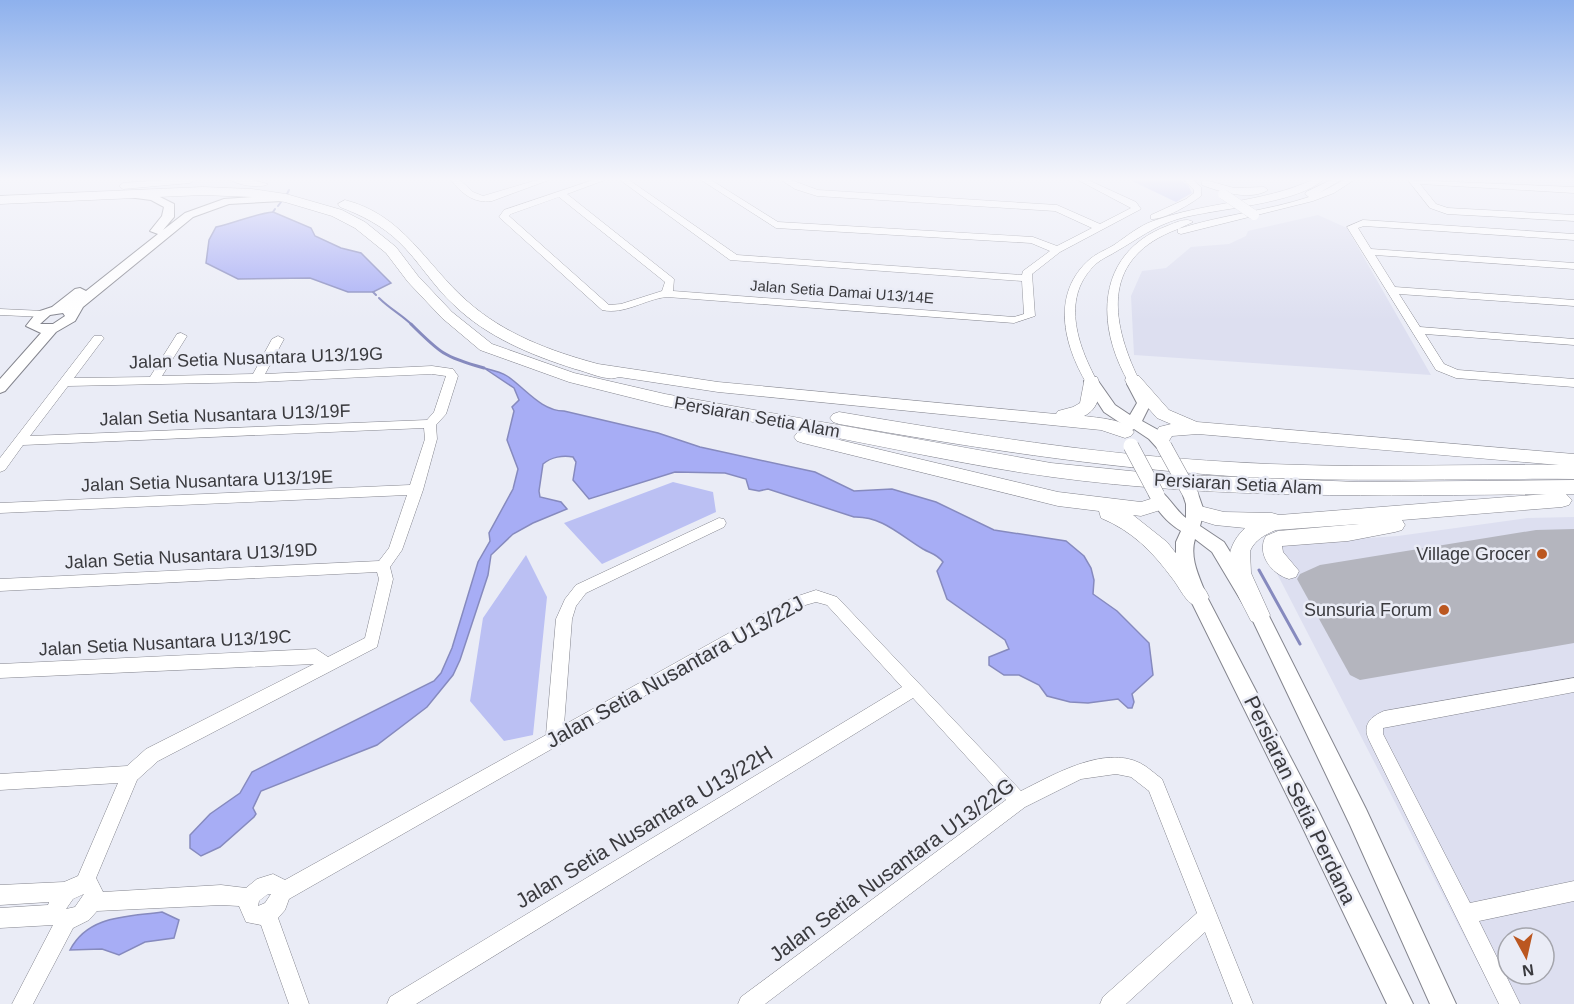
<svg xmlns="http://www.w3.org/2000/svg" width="1574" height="1004" font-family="Helvetica,sans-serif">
<rect width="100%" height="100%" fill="#eaecf6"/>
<path fill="#dddff0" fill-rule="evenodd" d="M 1318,215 L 1347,228 L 1431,375 L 1134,355 L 1131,296 L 1142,271 L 1166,268 L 1191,247 L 1229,244 L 1246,236 L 1248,231 Z
M 1574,517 L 1574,1004 L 1499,1004 L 1270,560 L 1279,544 L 1398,536 L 1527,518 ZM 1508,938 L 1544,938 L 1544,974 L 1508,974 Z"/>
<path fill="#bbc0f3" d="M 1130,180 L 1181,180 L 1188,185 L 1192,193 L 1176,202 Z
M 673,482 L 713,492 L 716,512 L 602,564 L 564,523 Z
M 526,555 L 547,597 L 533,735 L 504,741 L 470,701 L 483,618 Z"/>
<path fill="#a7adf5" stroke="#868abe" stroke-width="1.5" d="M 273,212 L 311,228 L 315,236 L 341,248 L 361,253 L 391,283 L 373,292 L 348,292 L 310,278 L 238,279 L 206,263 L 209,240 L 216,227 C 235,223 254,214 273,212 Z
M 484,368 C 492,370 501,372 507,376 C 525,388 541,411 564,411 L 658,433 L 700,447 L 815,472 L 854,491 L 892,489 L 936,502 L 994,530 L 1066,541 L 1084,556 L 1091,568 L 1094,580 L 1093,594 L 1117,611 L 1149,643 L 1153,675 L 1132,694 L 1134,702 L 1132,708 L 1128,708 L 1118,699 L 1088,703 L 1070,702 L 1047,696 L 1039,685 L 1019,675 L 1004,675 L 989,665 L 989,657 L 1009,649 L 1005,640 L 947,599 L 937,571 L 943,562 C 937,554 932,554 923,549 C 901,536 882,516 854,517 L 768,489 L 759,491 L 749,489 L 746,479 L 725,473 L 675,472 L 589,499 L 573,480 L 576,462 L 573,457 C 563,455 551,457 543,464 L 539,491 L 540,497 L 561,502 L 567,509 L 533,523 L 513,534 L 491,555 L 488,575 L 460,660 L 453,675 L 427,707 L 377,745 L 261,791 L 253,808 L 256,814 L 254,817 L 220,847 L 201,856 L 190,848 L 190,835 L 210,814 L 240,793 L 252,772 L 434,681 L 441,673 L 452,648 L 478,562 L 490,541 L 489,533 L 513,489 L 518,469 L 507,440 L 514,411 L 512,407 L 519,400 L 514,388 Z
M 162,912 L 179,920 L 174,938 L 145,942 L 119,955 L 102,949 L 70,950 C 88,915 127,917 162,912 Z"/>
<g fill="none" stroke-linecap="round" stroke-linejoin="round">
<path stroke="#868abe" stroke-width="2" d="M 287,194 L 289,190
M 278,206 L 281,202
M 273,212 L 275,209
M 373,292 L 376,295
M 379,298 C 390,309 402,315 412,325"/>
<path stroke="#868abe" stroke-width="3" d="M 411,324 C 440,353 444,357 484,368
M 1259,570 L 1300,644"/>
</g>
<path fill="#b4b5be" d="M 1574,529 L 1574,643 L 1360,680 L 1350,675 L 1297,579 L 1300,574 L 1320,565 L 1536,530 Z"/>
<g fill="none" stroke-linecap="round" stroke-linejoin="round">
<defs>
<path id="minor" d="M 164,180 L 194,180 L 190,183 L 123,189 L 119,186 L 123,183 Z
M 231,180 L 252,180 L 268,184 C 261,189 237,185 231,180 Z
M 451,180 L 460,180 L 473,192 L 483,196 L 537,180 L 549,180 L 492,201 C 474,204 461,193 451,180 Z
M 593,180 L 605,180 L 567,194 L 674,279 L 673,291 L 1014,317 L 1024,314 L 1022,281 L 730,260 L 620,180 L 629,180 L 737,255 L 1022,275 L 1023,271 L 1050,251 L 1031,243 L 776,228 L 701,180 L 711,180 L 778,222 L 1033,237 L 1057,246 L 1092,228 L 1055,211 L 817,196 L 795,189 L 781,180 L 791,180 L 818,190 L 1057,205 L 1100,224 L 1131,208 L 1078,180 L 1088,180 L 1136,202 L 1141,209 L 1060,252 L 1032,274 L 1035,316 L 1014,323 L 667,297 C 645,299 625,315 602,310 L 499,217 L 504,210 ZM 559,197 L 665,282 L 662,291 L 621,304 L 609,305 L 509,216 L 511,214 Z
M 1184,180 L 1193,180 L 1201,187 L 1201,196 C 1191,204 1164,220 1151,219 L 1151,215 L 1186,199 L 1194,193 L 1194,190 Z
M 1205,180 L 1234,188 L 1264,187 L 1268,190 C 1251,201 1220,192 1202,185 L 1202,181 Z
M 1312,180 L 1323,180 C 1294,205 1216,208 1178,219 C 1154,226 1138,239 1117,251 C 1111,255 1103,258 1097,263 C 1060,296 1077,344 1097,381 L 1091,385 L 1087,384 C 1063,344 1051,293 1090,259 C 1097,253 1106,250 1114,245 C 1127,236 1139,226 1153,221 C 1205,202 1262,203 1312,180 Z
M 1331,180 L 1341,180 L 1319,193 L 1344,180 L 1354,180 L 1334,193 L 1313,201 L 1181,234 L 1178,233 L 1178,229 C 1102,257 1109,318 1139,380 L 1137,383 L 1129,383 C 1095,325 1096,253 1167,226 C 1175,223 1186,217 1193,222 L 1178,229 C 1221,215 1266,211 1309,197 L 1305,194 L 1306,192 Z
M 1408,180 L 1574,187 L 1574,193 L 1420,184 L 1436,204 L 1448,208 L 1574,215 L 1574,221 L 1447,214 L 1430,208 Z
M 1363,220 L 1574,234 L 1574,240 L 1364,226 L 1358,228 L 1371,249 L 1574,263 L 1574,269 L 1375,255 L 1395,287 L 1574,300 L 1574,306 L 1399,294 L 1420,327 L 1574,339 L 1574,345 L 1425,334 L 1444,364 L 1458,370 L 1574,379 L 1574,387 L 1456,378 L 1436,370 L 1347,227 Z
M 0,309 L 44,311 L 49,314 L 44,317 L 0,315 Z
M 181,333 L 187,336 L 162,376 L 253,374 L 272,339 L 278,336 L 284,339 L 265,374 L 432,366 L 453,369 L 458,376 L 446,414 L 436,425 L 437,439 L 423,490 L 402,550 L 390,567 L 393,579 L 377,647 L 158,761 L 137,780 L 96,878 L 103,892 L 221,885 L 246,888 L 257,879 L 273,874 L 285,880 L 546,735 L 556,619 L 565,599 L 576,585 L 719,518 L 724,519 L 726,523 L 724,527 L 586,593 L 576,606 L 572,619 L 564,725 L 792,598 L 816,590 L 837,597 L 1021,791 C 1053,775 1104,745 1140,763 C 1148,767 1155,774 1162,779 L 1253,1004 L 1233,1004 L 1205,932 L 1126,1004 L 1100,1004 L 1103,997 L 1197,913 L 1149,791 L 1131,777 L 1116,774 L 1081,779 L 1025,807 L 765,1004 L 738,1004 L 741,997 L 1006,800 L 913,698 L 416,1004 L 387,1004 L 390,997 L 902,687 L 827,605 L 816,602 L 802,606 L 289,899 L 285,910 L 278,918 L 309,1004 L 289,1004 L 261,925 L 246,922 L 239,906 L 221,905 L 97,911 L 89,920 L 73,928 L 33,1004 L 12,1004 L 53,925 L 0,928 L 0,908 L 48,905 L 49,902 L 0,905 L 0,885 L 64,882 L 78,876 L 118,783 L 0,790 L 0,774 L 127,766 L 146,749 L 314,664 L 0,678 L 0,664 L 316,649 L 328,657 L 365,638 L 379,579 L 377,572 L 0,591 L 0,579 L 379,561 L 389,548 L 407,495 L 0,513 L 0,503 L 410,485 L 425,439 L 424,428 L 23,445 L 5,470 L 0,472 L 0,458 L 94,336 L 102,336 L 104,338 L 74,378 L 150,377 L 177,334 ZM 432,374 L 446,376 L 434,412 L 427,420 L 30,436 L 68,386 L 257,382 ZM 84,894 L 75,907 L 66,909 L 73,899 ZM 268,894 L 271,894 L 265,903 L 258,906 L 259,901 Z
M 1574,678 L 1574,692 L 1383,728 L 1383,734 L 1470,903 L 1574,881 L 1574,901 L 1479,921 L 1520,1004 L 1499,1004 L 1369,740 C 1362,725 1370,717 1384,711 Z"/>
<path id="major" d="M 132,192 L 156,195 L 174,204 L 174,217 L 163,230 L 185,213 L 224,199 L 282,195 L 288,198 L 282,201 L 229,204 L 193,217 L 83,307 L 75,321 L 56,332 L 5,391 L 0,393 L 0,379 L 41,333 L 26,326 L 37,312 L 52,307 L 75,289 L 80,288 L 86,291 L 158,234 L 150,231 L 162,216 L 164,207 L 151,200 L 128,197 L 126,195 ZM 63,313 L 65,316 L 53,324 L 40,324 L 50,315 Z
M 1091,376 L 1096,378 L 1115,405 L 1130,415 L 1137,403 L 1127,384 L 1134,379 L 1139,381 L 1151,403 L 1142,421 L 1160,431 L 1172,446 L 1169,450 L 1159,450 L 1149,439 L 1134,429 L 1127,433 L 1122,432 L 1119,428 L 1122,424 L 1104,412 L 1084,381 Z
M 1157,489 C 1166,492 1176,511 1186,518 L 1186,504 L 1183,495 L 1185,491 L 1197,491 L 1204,511 L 1200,526 L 1224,542 L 1266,610 L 1366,809 L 1456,1004 L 1430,1004 L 1350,825 L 1252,619 L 1212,552 L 1195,539 C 1189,559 1200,578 1207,597 L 1317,808 L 1413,1004 L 1387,1004 L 1301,824 L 1189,597 L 1176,556 L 1176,542 L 1181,531 C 1165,521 1157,510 1149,495 L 1151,491 Z"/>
<path id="highway" d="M 203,187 L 252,189 L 286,194 L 342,210 L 365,222 L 396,247 L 418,276 L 452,312 L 492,344 L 574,373 L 665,394 L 1051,463 L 1160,474 L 1358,482 L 1574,480 L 1574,494 L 1566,494 L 1572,500 L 1569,505 L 1562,507 L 1402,520 L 1405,525 L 1402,530 L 1395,532 L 1348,541 L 1282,546 L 1283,552 L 1299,571 L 1296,577 L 1289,579 C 1271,574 1256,553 1266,536 L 1278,531 L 1359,524 L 1276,530 C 1264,535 1255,540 1250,551 L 1251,573 L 1270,615 L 1267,621 L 1259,624 L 1251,621 C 1235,589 1214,558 1245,528 L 1215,525 L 1189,517 L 1186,512 L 1189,507 L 1196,505 L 1224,512 L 1272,513 L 1279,515 L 1546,494 C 1382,496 1215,499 1052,477 C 970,466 888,447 806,432 L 1058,492 L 1141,502 L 1160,496 L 1167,498 L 1170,503 L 1167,508 L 1141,516 L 1133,515 L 1167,542 L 1206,591 L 1209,597 L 1206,603 C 1201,605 1197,606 1192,604 C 1184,599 1178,585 1172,578 C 1152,551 1132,531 1101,518 L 1099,511 L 1058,506 L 803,443 L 797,441 L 794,437 L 797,433 L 803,431 L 665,406 L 569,382 L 480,350 L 442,318 L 408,282 L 386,253 L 355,228 L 332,216 L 285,202 L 252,197 L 203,195 L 0,204 L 0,196 Z
M 345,200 C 404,215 425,264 467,301 C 504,334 550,351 598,364 L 718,382 L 1056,414 L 1058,411 L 1073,407 L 1080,403 L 1085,377 L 1097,377 C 1104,390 1098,410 1084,416 C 1098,418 1126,419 1134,432 L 1131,436 L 1125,438 L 1101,430 L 718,392 L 619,377 C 607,382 588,372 575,369 C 531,355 487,337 454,305 C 433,286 419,261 399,242 C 383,226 361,215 340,207 L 338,204 Z
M 1133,375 L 1139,376 L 1169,410 L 1197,422 L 1574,454 L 1574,479 C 1459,478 1344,483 1230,476 C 1098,467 968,447 839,424 L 833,422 L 830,418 L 833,414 L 839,412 C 969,434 1100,455 1231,462 C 1340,469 1450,464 1559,465 L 1198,434 L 1172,436 L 1167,444 L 1161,446 L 1155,444 L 1152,440 L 1159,427 L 1171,424 L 1157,418 L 1127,384 L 1125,380 L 1127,376 Z"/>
</defs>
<use href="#minor" stroke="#84858e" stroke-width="1"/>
<use href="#major" stroke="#84858e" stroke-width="2"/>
<use href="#highway" stroke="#84858e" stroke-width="1"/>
<use href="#minor" fill="#fff" fill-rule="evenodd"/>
<use href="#major" fill="#fff" fill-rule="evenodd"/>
<use href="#highway" fill="#fff" fill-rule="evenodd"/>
<defs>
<path id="minor-bridge" d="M 1223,194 L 1254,215"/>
<path id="major-bridge" d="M 1131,446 L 1157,495
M 1164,446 L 1191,495"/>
</defs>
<use href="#minor-bridge" stroke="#84858e" stroke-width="10" stroke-linecap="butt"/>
<use href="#major-bridge" stroke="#84858e" stroke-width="16" stroke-linecap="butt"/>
<use href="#minor-bridge" stroke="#fff" stroke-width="10"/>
<use href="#major-bridge" stroke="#fff" stroke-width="15"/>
</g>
<linearGradient id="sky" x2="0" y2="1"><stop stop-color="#8eb1ed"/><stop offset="0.56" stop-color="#f6f6fb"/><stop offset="1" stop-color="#f6f6fb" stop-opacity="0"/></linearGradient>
<rect width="1574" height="320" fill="url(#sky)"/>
<g fill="#bb5720" stroke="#eaecf6" stroke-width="2">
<circle cx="1542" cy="554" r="6"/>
<circle cx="1444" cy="610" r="6"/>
</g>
<g text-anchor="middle" stroke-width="5" stroke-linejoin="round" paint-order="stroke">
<g font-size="15" fill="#3a3a3e" stroke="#eaecf6">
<text transform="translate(842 292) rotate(4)" y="5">Jalan Setia Damai U13/14E</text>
</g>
<g font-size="18" fill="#3a3a3e" stroke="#eaecf6">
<text transform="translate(256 358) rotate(-2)" y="6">Jalan Setia Nusantara U13/19G</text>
<text transform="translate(225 415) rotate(-2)" y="6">Jalan Setia Nusantara U13/19F</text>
<text transform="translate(757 417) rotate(10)" y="6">Persiaran Setia Alam</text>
<text transform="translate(207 481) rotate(-2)" y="6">Jalan Setia Nusantara U13/19E</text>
<text transform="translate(1238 484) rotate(3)" y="6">Persiaran Setia Alam</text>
<text transform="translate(191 556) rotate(-3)" y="6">Jalan Setia Nusantara U13/19D</text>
<text transform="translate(165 643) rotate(-3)" y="6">Jalan Setia Nusantara U13/19C</text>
</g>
<g font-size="18" fill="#3a3a3e" stroke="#eaecf6" text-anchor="end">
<text x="1530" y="560">Village Grocer</text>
<text x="1432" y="616">Sunsuria Forum</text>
</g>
<g font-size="21" fill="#3a3a3e" stroke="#eaecf6">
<text transform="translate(675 672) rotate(-29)" y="7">Jalan Setia Nusantara U13/22J</text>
<text transform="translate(1300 800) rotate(64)" y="7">Persiaran Setia Perdana</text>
<text transform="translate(644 827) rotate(-31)" y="7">Jalan Setia Nusantara U13/22H</text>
<text transform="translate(892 870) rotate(-36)" y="7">Jalan Setia Nusantara U13/22G</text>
</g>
</g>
<g transform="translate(1526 956) rotate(172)"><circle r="28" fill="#eaecf6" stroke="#a4a5ac" stroke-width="1.5"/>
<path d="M0-4.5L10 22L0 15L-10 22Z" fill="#bb5720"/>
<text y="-9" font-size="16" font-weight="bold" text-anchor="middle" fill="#3a3a3e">N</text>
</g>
</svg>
